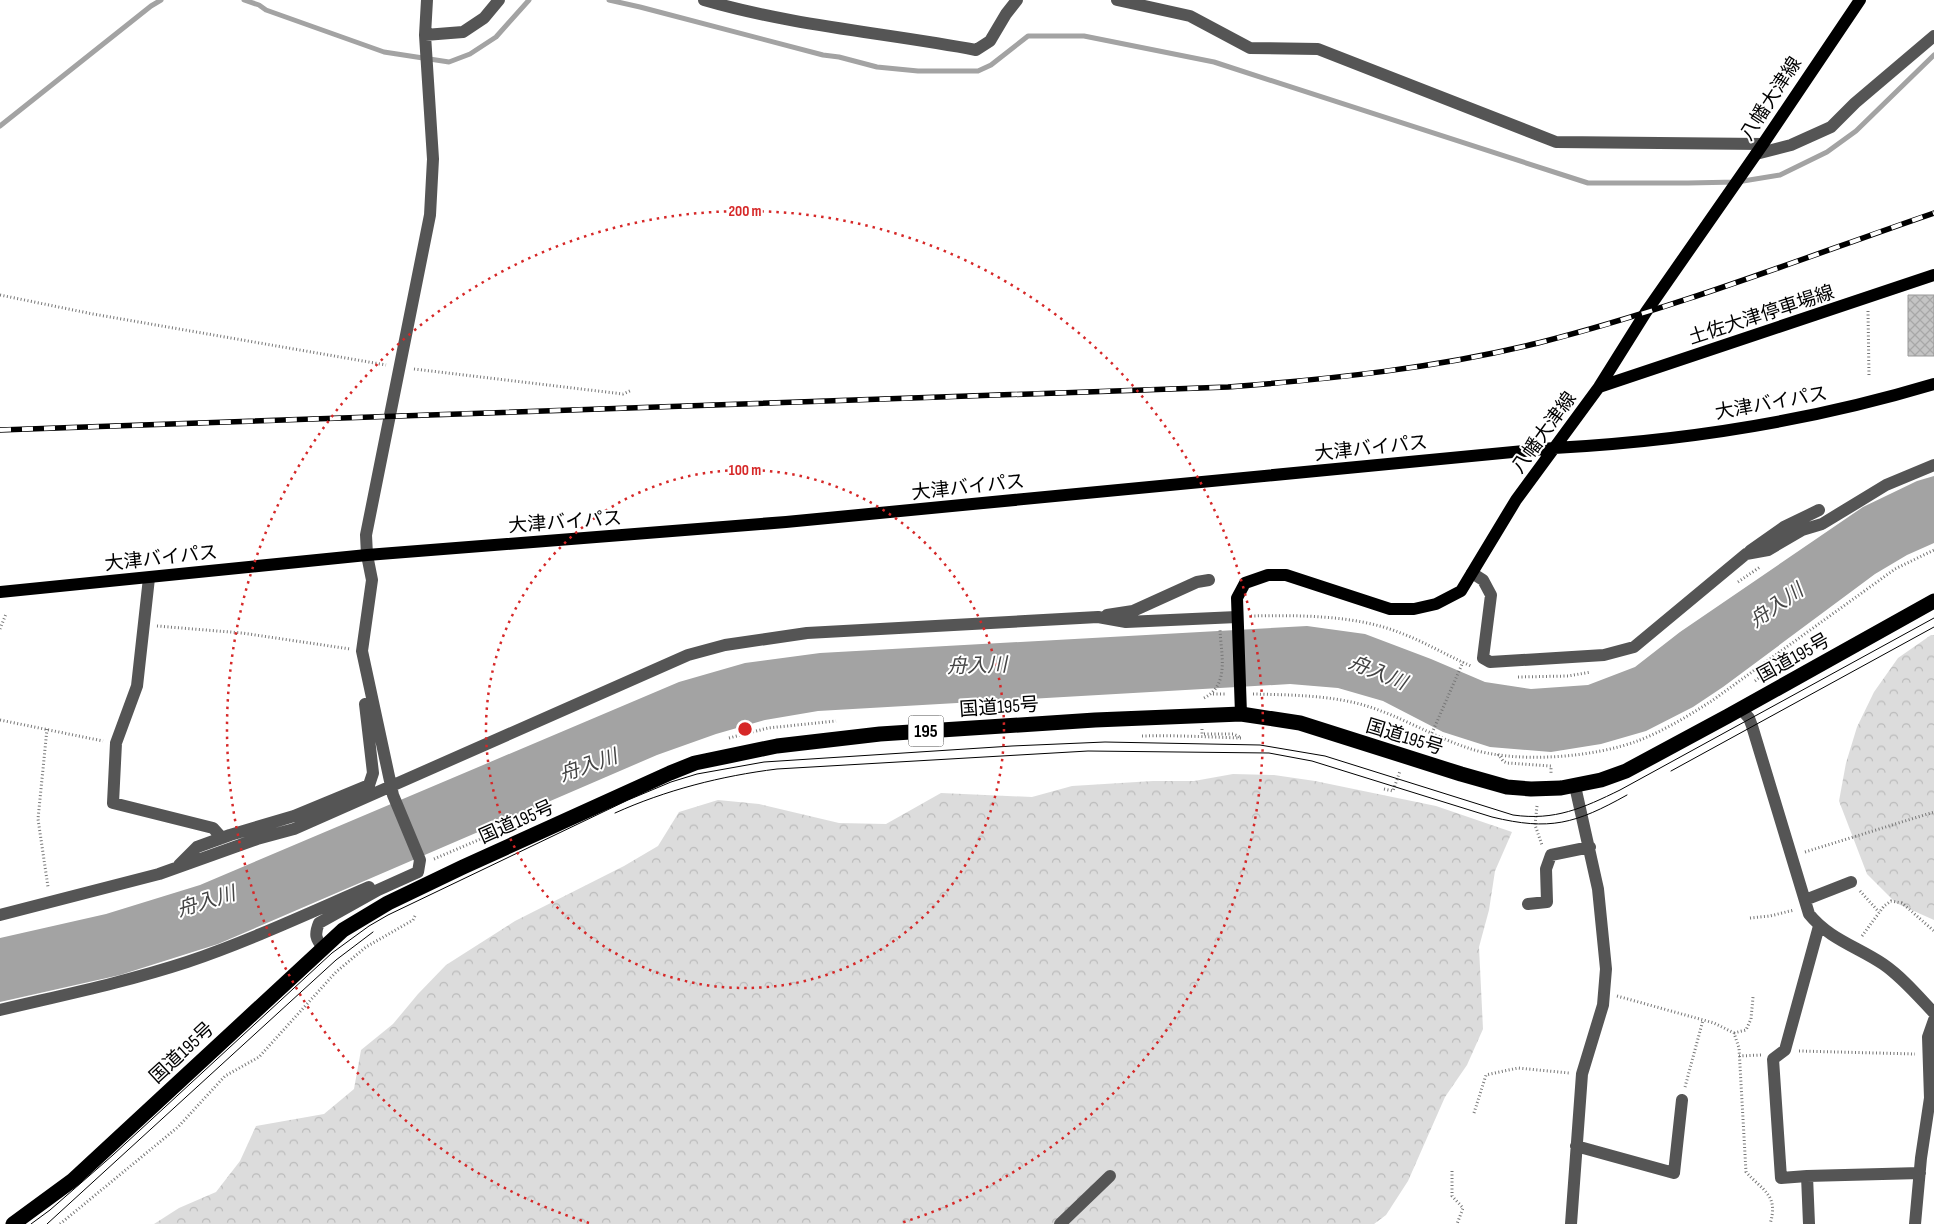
<svg xmlns="http://www.w3.org/2000/svg" width="1934" height="1224" font-family="'Sofia Sans Condensed','Noto Sans JP',sans-serif">
<defs>
<pattern id="forest-crowns" width="20" height="18" patternUnits="userSpaceOnUse" patternTransform="scale(1.25)"><rect width="20" height="18" fill="#dcdcdc"/><path d="M2 6a3 3 0 1 1 6 0M12 15a3 3 0 1 1 6 0" fill="none" stroke="#bbb"/></pattern>
<pattern id="building-cross-hatch" width="8" height="8" patternUnits="userSpaceOnUse" patternTransform="scale(1.25)"><rect width="8" height="8" fill="#c4c4c4"/><path d="M0 0l8 8M0 8l8-8" fill="none" stroke="#a7a7a7"/></pattern>
</defs>
<rect width="100%" height="100%" fill="#fff"/>
<path fill="url(#forest-crowns)" d="M 1931,635 L 1934,635 L 1934,920 L 1896,903 L 1867,874 L 1839,801 L 1846,763 L 1857,727 L 1874,692 L 1898,658 Z
M 1233,774 L 1274,775 L 1315,781 L 1436,806 L 1512,832 L 1495,871 L 1489,910 L 1479,947 L 1483,1029 L 1467,1065 L 1445,1097 L 1408,1181 L 1386,1215 L 1374,1224 L 154,1224 L 179,1208 L 216,1192 L 240,1161 L 256,1126 L 324,1114 L 354,1089 L 361,1050 L 393,1024 L 418,994 L 446,965 L 515,921 L 624,866 L 658,846 L 679,812 L 718,800 L 759,804 L 839,823 L 886,824 L 941,793 L 1032,797 L 1072,786 L 1153,781 L 1194,781 Z"/>
<path fill="#a3a3a3" d="M 1934,476 L 1934,543 L 1907,555 L 1875,574 L 1723,687 L 1693,707 L 1646,731 L 1601,744 L 1551,752 L 1490,747 L 1443,732 L 1383,701 L 1338,688 L 1290,684 L 818,711 L 765,720 L 716,734 L 657,755 L 218,944 L 120,975 L 0,1002 L 0,938 L 106,914 L 200,885 L 679,682 L 745,663 L 820,653 L 1307,626 L 1365,634 L 1431,659 L 1485,682 L 1531,689 L 1588,685 L 1635,667 L 1680,632 L 1863,507 L 1917,481 Z"/>
<g fill="none" stroke-linecap="round" stroke-linejoin="round">
<path stroke="#a3a3a3" stroke-width="5" d="M 244,0 L 259,5 L 266,10 L 384,52 L 449,62 L 470,54 L 496,37 L 529,0
M 609,0 L 640,7 L 823,55 L 839,57 L 877,67 L 918,71 L 978,71 L 991,65 L 1028,36 L 1084,36 L 1214,62 L 1588,183 L 1688,183 L 1737,182 L 1780,175 L 1827,152 L 1856,131 L 1934,55
M 0,126 L 151,6 L 161,0"/>
</g>
<path fill="url(#building-cross-hatch)" stroke="#999" d="M 1908,295 L 1934,295 L 1934,356 L 1908,356 Z"/>
<g fill="none" stroke-linecap="round" stroke-linejoin="round">
<path stroke="#777" stroke-width="3" stroke-dasharray="1 2.5" stroke-linecap="butt" d="M 0,295 L 93,314 L 386,365
M 1868,311 L 1869,377
M 414,369 L 623,394 L 632,390
M 1738,582 L 1760,567
M 1251,616 C 1297,615 1355,615 1398,632 C 1423,641 1446,655 1471,666
M 157,626 L 242,633 L 350,649
M 0,629 L 6,614
M 1518,677 L 1568,676 L 1591,672
M 1755,681 L 1776,664 L 1779,652
M 1213,694 L 1227,694
M 1253,694 C 1293,695 1335,695 1373,708 C 1405,719 1435,737 1468,748 C 1514,764 1594,758 1640,740 C 1665,730 1690,715 1713,700 L 1895,569 L 1934,550
M 1204,698 C 1230,685 1221,654 1220,630
M 0,720 L 103,741
M 47,729 L 38,819 L 48,887
M 1202,729 L 1202,734 L 1233,734 L 1240,737
M 1432,733 L 1463,662
M 1142,736 C 1175,735 1207,737 1241,738
M 729,738 L 768,728 L 836,721
M 1498,754 L 1503,761 L 1507,763 L 1551,766 L 1551,774
M 1384,789 L 1393,791 L 1400,771
M 1537,806 L 1535,825 L 1542,845
M 1805,852 L 1934,812
M 434,859 L 490,835
M 1860,891 L 1879,912
M 1750,918 L 1770,916 L 1794,910
M 1862,936 L 1884,906 L 1891,901 L 1902,903 L 1934,931
M 1617,996 L 1714,1023 L 1734,1033 L 1739,1048 L 1746,1172 C 1763,1191 1779,1195 1770,1224
M 1734,1033 L 1746,1030 L 1751,1019 L 1753,997
M 1799,1051 L 1915,1054
M 1739,1056 L 1761,1055
M 1685,1087 L 1703,1020
M 1474,1113 L 1486,1075 L 1518,1068 L 1569,1073
M 1452,1171 L 1452,1196 L 1463,1208 L 1457,1224
M 60,1224 L 178,1127 L 225,1076 L 259,1057 L 336,972 L 366,947 L 413,920 L 416,914"/>
<path stroke="#555" stroke-width="12" d="M 704,0 C 793,26 886,33 976,50 L 990,41 L 1006,14 L 1017,0
M 1117,0 L 1190,16 L 1250,48 L 1318,49 L 1556,142 L 1763,144
M 425,35 L 463,32 L 484,18 L 499,0
M 1756,154 L 1791,145 L 1831,127 L 1855,103 L 1934,36
M 1750,551 L 1784,527 L 1819,510
M 1472,573 L 1483,580 L 1491,595 L 1483,658 L 1490,662 L 1604,655 L 1634,647 L 1746,554 L 1768,550 L 1802,530 L 1822,524 L 1886,485 L 1934,465
M 149,578 L 137,686 L 116,743 L 113,803 L 213,828 L 222,838
M 1107,615 L 1133,611 L 1197,582 L 1209,580
M 1741,709 L 1749,718 L 1752,726 L 1809,914 C 1829,939 1858,947 1883,964 C 1902,977 1918,996 1934,1013
M 179,865 L 197,847 L 230,835 L 294,816 L 369,785 L 373,773 L 365,704
M 1805,900 L 1851,882
M 1528,904 L 1547,902 L 1546,869 L 1551,855 L 1590,847
M 0,915 L 159,874 L 257,839 L 294,829 L 688,655 L 725,645 L 807,633 L 1098,617 L 1126,622 L 1237,617
M 323,948 C 316,939 314,935 319,923 L 378,890 L 418,872 L 420,860 L 393,795 L 362,651 L 372,580 L 367,555 L 366,535 L 430,215 L 433,159 L 425,35 L 427,0
M 0,1010 C 63,995 126,982 187,962 C 249,941 309,913 369,887
M 1576,1146 L 1674,1173 L 1682,1100
M 1807,1176 L 1920,1173
M 1060,1224 L 1110,1176
M 1571,1224 L 1582,1074 L 1603,1005 L 1606,969 L 1598,889 L 1575,786
M 1809,1224 L 1807,1176 L 1781,1178 L 1773,1059 L 1785,1050 L 1819,926
M 1915,1224 L 1921,1158 L 1930,1098 L 1928,1037 L 1934,1020"/>
<path stroke="#000" stroke-width="12" d="M 1599,387 L 1934,275
M 0,592 L 367,555 L 786,522 L 1554,448 C 1683,441 1811,421 1934,384
M 1241,714 L 1237,598 L 1245,583 L 1268,575 L 1286,575 L 1390,609 L 1414,609 L 1436,604 L 1461,591 L 1516,500 L 1599,387 L 1646,312 L 1763,144 L 1860,0"/>
<path stroke="#000" stroke-width="15" d="M 13,1224 L 73,1180 L 343,930 L 388,903 L 463,867 L 670,773 L 695,763 L 777,746 L 880,734 L 1095,720 L 1241,714 L 1300,723 L 1461,774 L 1507,787 L 1531,789 L 1561,788 L 1601,780 L 1626,771 L 1728,716 L 1934,601"/>
<path stroke="#000" stroke-width="1" d="M 1671,771 L 1934,627
M 615,813 C 666,790 721,776 777,769 L 1088,751 L 1269,753 L 1312,761 L 1492,817 C 1550,831 1575,824 1627,795
M 31,1224 L 50,1210 L 113,1155 L 332,953 L 369,926 L 388,915 L 628,800 L 671,782 L 697,774 L 764,762 L 1012,746 L 1105,742 L 1260,745 L 1325,756 L 1513,815 C 1555,821 1583,808 1620,790 L 1934,618
M 47,1224 L 336,960 L 373,932"/>
<defs>
<path id="rail" d="M 0,430 L 1228,387 C 1332,379 1437,368 1538,343 C 1673,309 1803,258 1934,213"/>
</defs>
<use href="#rail" stroke="#000" stroke-width="5.5"/>
<use href="#rail" stroke="#fff" stroke-width="4" stroke-dasharray="11" stroke-linecap="butt"/>
</g>
<g fill="none" stroke="#d62828" stroke-width="2.5" stroke-dasharray="2.5 5">
<circle cx="745" cy="729" r="259"/>
<path d="M589 1223A518 518 0 1 1 901 1223"/>
</g>
<g text-anchor="middle" stroke-width="4" stroke-linejoin="round" paint-order="stroke">
<rect fill="#fff" stroke="#4c4c4c" stroke-width="1" x="908.5" y="715.5" width="35" height="31" rx="4"/>
<g font-size="18" font-weight="bold" fill="#000">
<text x="926" y="737">195</text>
</g>
<g font-size="19" fill="#000" stroke="#fff">
<text transform="translate(1770 98) rotate(-57)" y="7">八幡大津線</text>
<text transform="translate(1761 314) rotate(-18)" y="7">土佐大津停車場線</text>
<text transform="translate(1771 402) rotate(-10)" y="7">大津バイパス</text>
<text transform="translate(1543 432) rotate(-54)" y="7">八幡大津線</text>
<text transform="translate(1371 447) rotate(-6)" y="7">大津バイパス</text>
<text transform="translate(968 486) rotate(-6)" y="7">大津バイパス</text>
<text transform="translate(565 521) rotate(-4)" y="7">大津バイパス</text>
<text transform="translate(161 557) rotate(-6)" y="7">大津バイパス</text>
<text transform="translate(1793 657) rotate(-29)" y="7">国道195号</text>
<text transform="translate(999 706) rotate(-4)" y="7">国道195号</text>
<text transform="translate(1405 736) rotate(17)" y="7">国道195号</text>
<text transform="translate(516 821) rotate(-24)" y="7">国道195号</text>
<text transform="translate(181 1052) rotate(-43)" y="7">国道195号</text>
</g>
<g font-size="20" font-style="italic" fill="#444" stroke="#fff">
<text transform="translate(1776 605) rotate(-35)" y="7">舟入川</text>
<text transform="translate(977 665) rotate(-2)" y="7">舟入川</text>
<text transform="translate(1378 672) rotate(22)" y="7">舟入川</text>
<text transform="translate(588 765) rotate(-19)" y="7">舟入川</text>
<text transform="translate(206 901) rotate(-17)" y="7">舟入川</text>
</g>
</g>
<circle cx="745" cy="729" r="8" fill="#d62828" stroke="#fff" stroke-width="2.5"/>
<g font-size="15" text-anchor="middle" font-weight="bold" fill="#d62828" stroke="#fff" stroke-width="4" stroke-linejoin="round" paint-order="stroke">
<text x="745" y="216">200 m</text>
<text x="745" y="475">100 m</text>
</g>
</svg>
